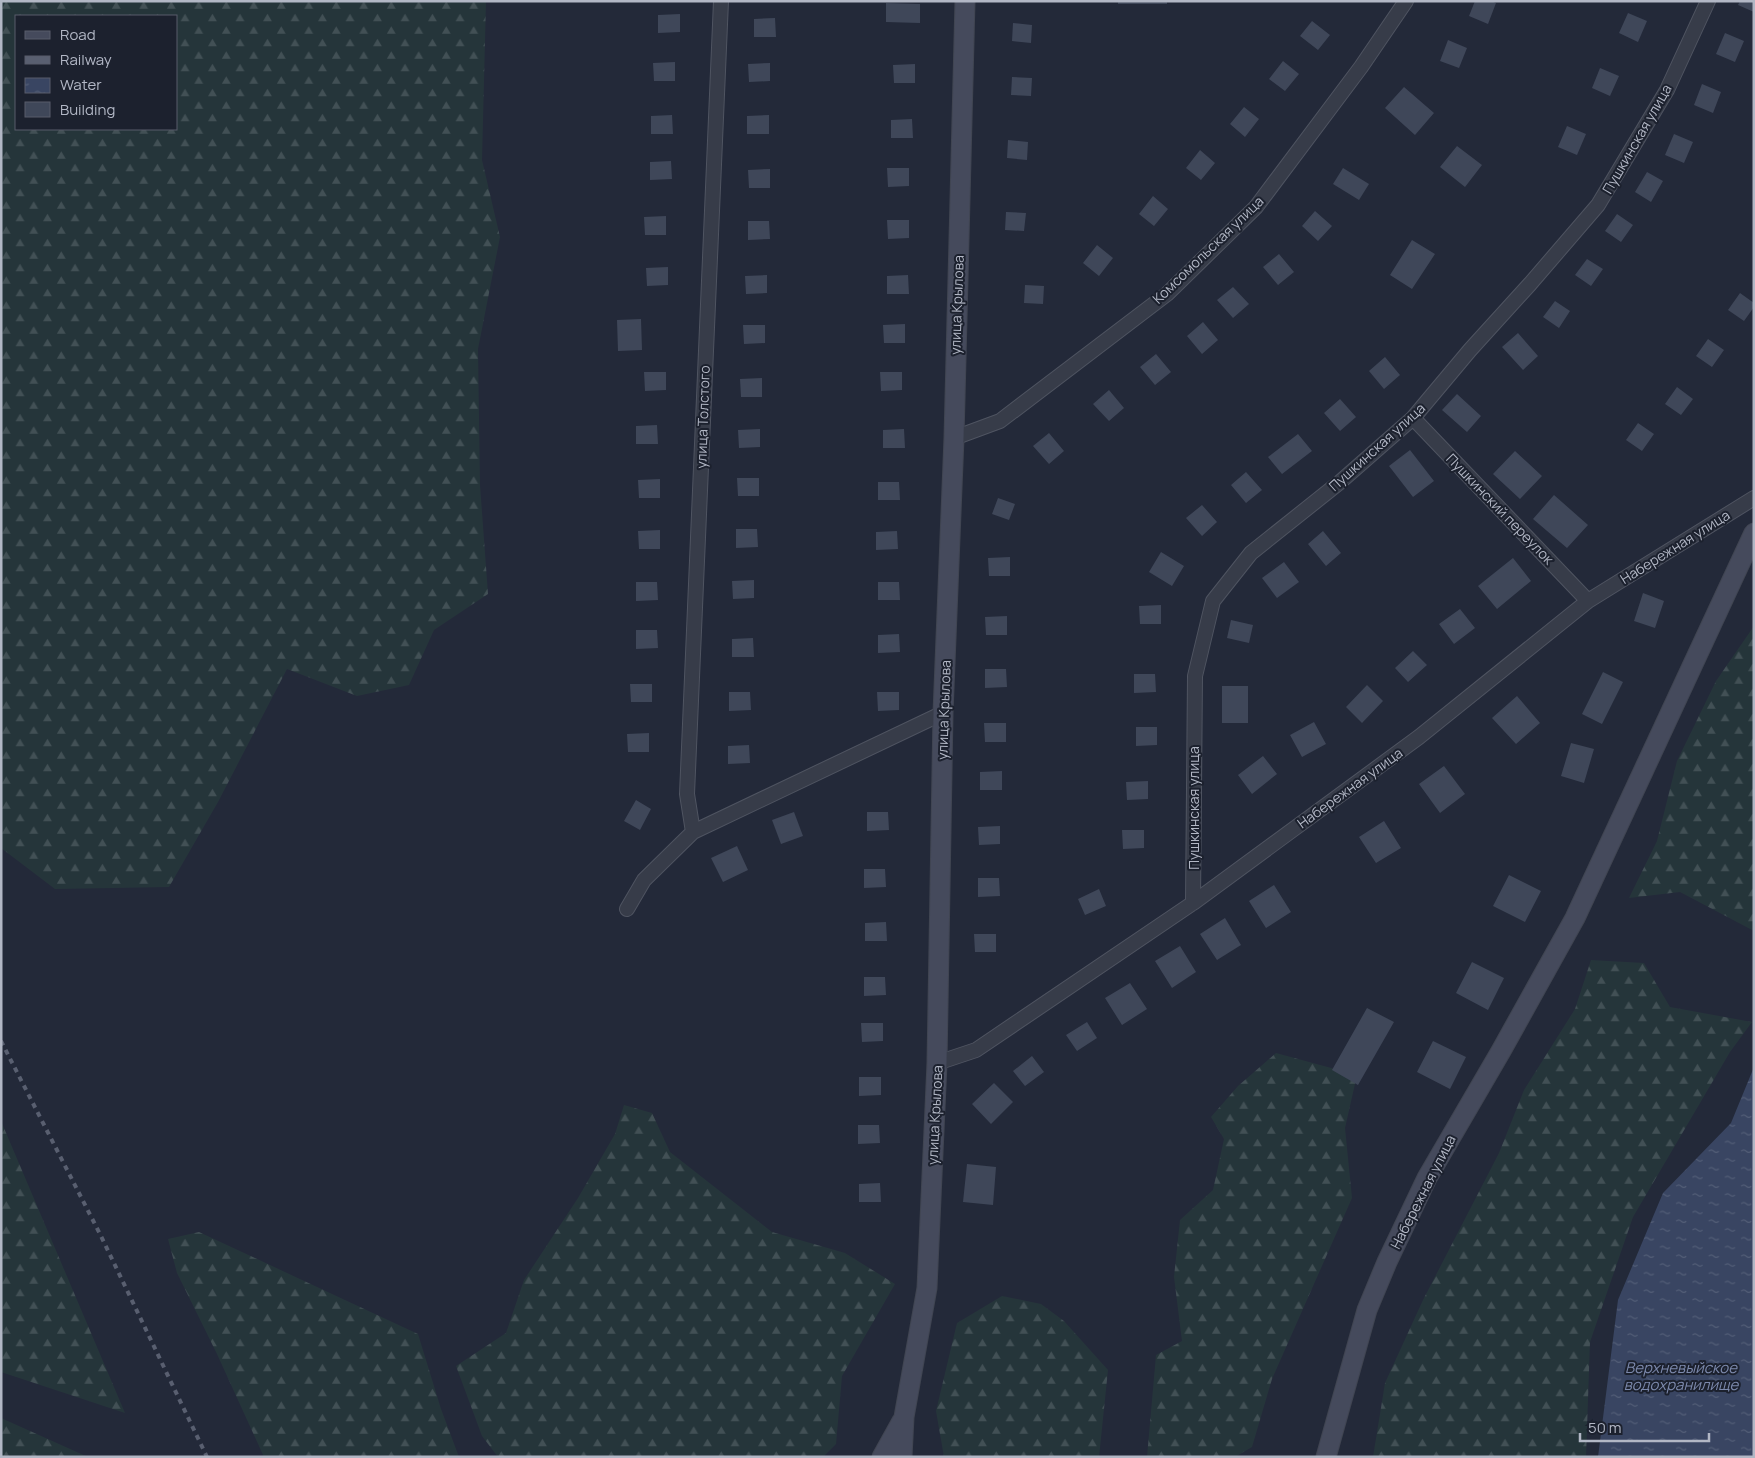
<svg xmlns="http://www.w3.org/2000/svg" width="1755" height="1458" font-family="Manrope,sans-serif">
<defs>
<pattern id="forest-firs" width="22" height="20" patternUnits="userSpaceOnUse" patternTransform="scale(1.25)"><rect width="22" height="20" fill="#25353a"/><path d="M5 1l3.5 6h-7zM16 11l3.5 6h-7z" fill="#425055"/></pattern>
<pattern id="water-ripples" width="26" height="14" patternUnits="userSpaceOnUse" patternTransform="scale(1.25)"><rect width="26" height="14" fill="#394562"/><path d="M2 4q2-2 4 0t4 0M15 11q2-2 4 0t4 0" fill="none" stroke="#535e77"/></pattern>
</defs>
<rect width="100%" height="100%" fill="#232939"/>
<path fill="url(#forest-firs)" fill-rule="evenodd" d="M 1,1 L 486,1 L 482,160 L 500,237 L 478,349 L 480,485 L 488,594 L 434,630 L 409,685 L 357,696 L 287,669 L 218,802 L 169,887 L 55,889 L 1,848 ZM 176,16 L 176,129 L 16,129 L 16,16 Z
M 1754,626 L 1754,931 L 1680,892 L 1629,898 L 1657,841 L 1677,761 L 1716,681 Z
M 1591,960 L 1644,963 L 1670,1007 L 1752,1022 L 1730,1052 L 1633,1217 L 1590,1342 L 1586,1457 L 1373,1457 L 1385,1383 L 1423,1300 L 1499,1153 L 1524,1090 L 1575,1009 Z
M 1276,1053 L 1357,1075 L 1345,1128 L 1352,1198 L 1272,1379 L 1252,1447 L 1235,1457 L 1147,1457 L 1156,1355 L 1182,1341 L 1174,1277 L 1180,1220 L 1213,1190 L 1224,1139 L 1211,1117 L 1238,1086 Z
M 624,1105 L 652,1113 L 670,1152 L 772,1232 L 845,1253 L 895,1284 L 842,1376 L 836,1444 L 823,1457 L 498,1457 L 482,1436 L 456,1366 L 506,1333 L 524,1280 L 578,1198 L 615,1134 Z
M 1,1121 L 125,1413 L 1,1372 Z
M 199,1232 L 418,1334 L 441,1409 L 459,1457 L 264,1457 L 217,1354 L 177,1273 L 168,1239 Z
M 1002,1296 L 1041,1304 L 1064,1321 L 1108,1370 L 1099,1457 L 944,1457 L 936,1411 L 957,1323 Z
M 1,1418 L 88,1457 L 1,1457 Z"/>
<path fill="url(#water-ripples)" d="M 1754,1067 L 1754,1457 L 1598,1457 L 1618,1300 L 1663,1193 L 1731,1123 Z"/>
<path fill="#3f4759" d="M 1118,1 L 1167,1 L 1167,4 L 1118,4 Z
M 1475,1 L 1491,1 L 1496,3 L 1488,24 L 1469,16 Z
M 1740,1 L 1754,1 L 1754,12 L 1738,5 Z
M 886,3 L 920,4 L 920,23 L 886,22 Z
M 1628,13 L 1647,21 L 1638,42 L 1619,33 Z
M 680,14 L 680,32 L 658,33 L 658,15 Z
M 775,18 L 776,37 L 754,37 L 754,19 Z
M 1312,21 L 1330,35 L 1318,50 L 1300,36 Z
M 1013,23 L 1032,25 L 1031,43 L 1012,41 Z
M 1725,33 L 1744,41 L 1735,62 L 1716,54 Z
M 1448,40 L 1467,48 L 1459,68 L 1440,61 Z
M 1283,61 L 1299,74 L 1285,91 L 1269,79 Z
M 675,62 L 675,81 L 654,81 L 653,63 Z
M 770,63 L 770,81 L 749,82 L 748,64 Z
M 915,64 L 915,83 L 894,83 L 893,65 Z
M 1600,68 L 1619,76 L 1610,96 L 1592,88 Z
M 1012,77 L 1032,78 L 1031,96 L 1011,95 Z
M 1702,84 L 1721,92 L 1713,113 L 1694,105 Z
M 1404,87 L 1434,113 L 1415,135 L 1385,108 Z
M 1244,107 L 1259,119 L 1245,137 L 1230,124 Z
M 672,115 L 673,134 L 651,134 L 651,116 Z
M 769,115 L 769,134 L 747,134 L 747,116 Z
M 912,119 L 913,138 L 891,138 L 891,120 Z
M 1567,126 L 1586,134 L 1577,155 L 1558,147 Z
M 1674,134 L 1693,142 L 1684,163 L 1665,155 Z
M 1008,140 L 1028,142 L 1027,160 L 1007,158 Z
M 1457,146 L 1482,165 L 1465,187 L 1440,167 Z
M 1200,150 L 1215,163 L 1201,180 L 1186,168 Z
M 671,161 L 672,179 L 650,180 L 650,162 Z
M 887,168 L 909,168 L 909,186 L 888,187 Z
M 1343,168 L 1369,184 L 1359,200 L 1333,184 Z
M 770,169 L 770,188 L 749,188 L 748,170 Z
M 1647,172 L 1663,181 L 1651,202 L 1635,192 Z
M 1153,196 L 1168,209 L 1154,226 L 1139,214 Z
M 1315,211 L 1332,226 L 1318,241 L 1302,226 Z
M 1006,212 L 1026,213 L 1024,231 L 1005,230 Z
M 1617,214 L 1633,225 L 1621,242 L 1605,231 Z
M 666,216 L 666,235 L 645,235 L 644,217 Z
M 887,220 L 909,220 L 909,238 L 888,239 Z
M 748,221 L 769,221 L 770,239 L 748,240 Z
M 1412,240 L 1435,254 L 1412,289 L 1390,275 Z
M 1097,245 L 1113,258 L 1099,276 L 1083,263 Z
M 1279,254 L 1294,272 L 1278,285 L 1263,267 Z
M 1587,259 L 1603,269 L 1591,286 L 1575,275 Z
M 668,267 L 668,285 L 647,286 L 646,268 Z
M 767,275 L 767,293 L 746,294 L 745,276 Z
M 908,275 L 909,294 L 887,294 L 887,276 Z
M 1025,285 L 1044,286 L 1043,304 L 1024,303 Z
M 1233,287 L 1249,304 L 1233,318 L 1217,300 Z
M 1740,293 L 1754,303 L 1754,307 L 1744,321 L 1728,310 Z
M 1555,301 L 1570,311 L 1559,328 L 1543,317 Z
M 641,319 L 642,350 L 618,351 L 617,320 Z
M 1203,322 L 1218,340 L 1202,354 L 1187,336 Z
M 905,324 L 905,343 L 884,343 L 883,325 Z
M 743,325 L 765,325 L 765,343 L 744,344 Z
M 1518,333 L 1538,356 L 1523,370 L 1502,347 Z
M 1708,339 L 1724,350 L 1712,367 L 1696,356 Z
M 1156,354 L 1171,372 L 1155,385 L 1140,367 Z
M 1385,357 L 1400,375 L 1384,389 L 1369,371 Z
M 644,372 L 666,372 L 666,390 L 645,391 Z
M 880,372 L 902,372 L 902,390 L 881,391 Z
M 762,378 L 762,397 L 741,397 L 740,379 Z
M 1677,387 L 1693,399 L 1681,415 L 1665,404 Z
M 1109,390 L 1124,408 L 1109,421 L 1093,404 Z
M 1457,394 L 1481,416 L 1467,432 L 1442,410 Z
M 1340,399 L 1356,417 L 1340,431 L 1324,413 Z
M 1638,423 L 1654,434 L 1642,451 L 1626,440 Z
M 657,425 L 658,444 L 636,444 L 636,426 Z
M 760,429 L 760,447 L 739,448 L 738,430 Z
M 904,429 L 905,448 L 883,448 L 883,430 Z
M 1049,433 L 1064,451 L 1049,464 L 1033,446 Z
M 1298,434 L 1312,451 L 1282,474 L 1268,457 Z
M 1410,450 L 1434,481 L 1413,497 L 1389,466 Z
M 1515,451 L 1542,476 L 1520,499 L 1493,474 Z
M 1246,472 L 1262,490 L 1246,503 L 1231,485 Z
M 737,478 L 759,478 L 759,496 L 738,496 Z
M 660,479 L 660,498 L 639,498 L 638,480 Z
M 878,482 L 899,482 L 900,500 L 878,500 Z
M 1554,495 L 1588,525 L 1567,548 L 1533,519 Z
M 998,498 L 1015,504 L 1009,520 L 992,514 Z
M 1202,505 L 1217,522 L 1202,536 L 1186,518 Z
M 736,529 L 757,529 L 758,547 L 736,548 Z
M 660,530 L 660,549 L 639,549 L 638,531 Z
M 897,531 L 898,549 L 876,550 L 876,532 Z
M 1323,531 L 1341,553 L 1326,566 L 1308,544 Z
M 1161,552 L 1184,566 L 1172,586 L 1149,572 Z
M 1010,557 L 1010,576 L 989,576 L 988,558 Z
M 1513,558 L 1531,581 L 1497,609 L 1478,586 Z
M 1284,562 L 1299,582 L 1277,598 L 1262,578 Z
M 754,580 L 754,598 L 733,599 L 732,581 Z
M 636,582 L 657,582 L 658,600 L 636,601 Z
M 878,582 L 899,582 L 900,600 L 878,600 Z
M 1643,593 L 1664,601 L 1655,628 L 1634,621 Z
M 1161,605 L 1161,624 L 1140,624 L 1139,606 Z
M 1460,609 L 1475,628 L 1454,644 L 1439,624 Z
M 1007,616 L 1007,635 L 986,635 L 985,617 Z
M 1231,620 L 1253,625 L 1249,643 L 1227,638 Z
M 636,630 L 657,630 L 658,648 L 636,649 Z
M 899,634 L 900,652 L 878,653 L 878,635 Z
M 753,638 L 754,657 L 732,657 L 732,639 Z
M 1413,651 L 1427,665 L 1408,682 L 1395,668 Z
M 985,669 L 1006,669 L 1007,687 L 985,688 Z
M 1603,672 L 1623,682 L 1602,724 L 1582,714 Z
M 1134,674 L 1155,674 L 1156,692 L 1134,693 Z
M 630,684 L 652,684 L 652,702 L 631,702 Z
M 1367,685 L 1383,701 L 1362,723 L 1346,707 Z
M 1222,686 L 1248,686 L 1248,723 L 1222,723 Z
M 729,692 L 750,692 L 751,710 L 729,711 Z
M 877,692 L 899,692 L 899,710 L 878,711 Z
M 1517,696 L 1540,723 L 1516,744 L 1492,718 Z
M 1314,722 L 1326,744 L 1302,757 L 1290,735 Z
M 984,723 L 1006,723 L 1006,742 L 985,742 Z
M 1136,727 L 1157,727 L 1157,745 L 1136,746 Z
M 649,733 L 649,752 L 628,752 L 627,734 Z
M 1571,743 L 1594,749 L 1584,783 L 1561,776 Z
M 749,745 L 750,763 L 728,764 L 728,746 Z
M 1263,756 L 1277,774 L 1252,794 L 1238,775 Z
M 1444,766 L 1465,794 L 1440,813 L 1419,784 Z
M 1002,771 L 1002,790 L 980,790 L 980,772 Z
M 1148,781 L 1148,799 L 1127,800 L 1126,782 Z
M 636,800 L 651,809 L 640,830 L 624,821 Z
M 794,812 L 803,836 L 781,844 L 772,820 Z
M 867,812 L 888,812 L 889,830 L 867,831 Z
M 1384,821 L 1401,848 L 1376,863 L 1359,837 Z
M 1000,826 L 1000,844 L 979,845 L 978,827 Z
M 1122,830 L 1144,830 L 1144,848 L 1123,849 Z
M 737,846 L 748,870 L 723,882 L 711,858 Z
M 864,869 L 885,869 L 886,887 L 864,888 Z
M 1509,875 L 1541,891 L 1525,922 L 1493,906 Z
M 978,878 L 999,878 L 1000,896 L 978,897 Z
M 1274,885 L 1291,912 L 1266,928 L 1249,901 Z
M 1099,889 L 1106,906 L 1085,915 L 1078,899 Z
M 1225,918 L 1241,945 L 1217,960 L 1200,934 Z
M 886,922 L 887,941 L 865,941 L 865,923 Z
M 974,934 L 996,934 L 996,952 L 975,952 Z
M 1180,946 L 1196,972 L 1172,988 L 1155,961 Z
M 1472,962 L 1504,978 L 1488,1010 L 1456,993 Z
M 864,977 L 885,977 L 886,995 L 864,996 Z
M 1130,983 L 1147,1009 L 1122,1025 L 1105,998 Z
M 1367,1008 L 1394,1022 L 1358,1085 L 1332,1070 Z
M 1087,1022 L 1097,1038 L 1077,1051 L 1066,1035 Z
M 861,1023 L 883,1023 L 883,1041 L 862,1042 Z
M 1433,1041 L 1466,1057 L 1450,1089 L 1417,1072 Z
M 1032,1056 L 1044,1072 L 1025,1086 L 1013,1071 Z
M 859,1077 L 881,1077 L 881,1095 L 859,1096 Z
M 994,1083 L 1013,1102 L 991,1124 L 972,1104 Z
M 858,1125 L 879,1125 L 880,1143 L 858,1144 Z
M 967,1164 L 996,1167 L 993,1205 L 963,1202 Z
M 880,1183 L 881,1202 L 859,1202 L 859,1184 Z"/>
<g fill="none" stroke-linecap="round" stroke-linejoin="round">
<defs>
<path id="street" d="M 1413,418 L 1588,601
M 954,438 L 1000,421 L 1167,294 L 1256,207 L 1361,67 L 1406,1
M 693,832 L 687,794 L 721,1
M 1193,903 L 1195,676 L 1213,601 L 1251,553 L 1340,482 L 1413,418 L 1470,350 L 1530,284 L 1598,205 L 1667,90 L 1708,1
M 627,909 L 644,880 L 693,832 L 943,713
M 937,1063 L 976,1050 L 1193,903 L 1419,737 L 1588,601 L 1754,498"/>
<path id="secondary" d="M 882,1457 L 902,1421
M 902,1457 L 904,1417 L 927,1288 L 937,1063 L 943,713 L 954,438 L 965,1
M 1326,1457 L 1367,1310 L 1387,1262 L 1427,1178 L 1501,1051 L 1575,918 L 1754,533"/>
</defs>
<use href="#street" stroke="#4f5461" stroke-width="16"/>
<use href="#secondary" stroke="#404552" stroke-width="21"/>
<use href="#street" stroke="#373c49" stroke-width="14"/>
<use href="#secondary" stroke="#454a5c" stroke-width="19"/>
<path stroke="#595f70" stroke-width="4" stroke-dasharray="5 5" stroke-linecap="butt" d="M 1,1041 L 101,1236 L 207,1457"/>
</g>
<g text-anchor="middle" stroke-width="4" stroke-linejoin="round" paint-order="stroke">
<g font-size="14" fill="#b2b7c5" stroke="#1c212e">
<text transform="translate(1637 139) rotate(-60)" y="5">Пушкинская улица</text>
<text transform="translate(1208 250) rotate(-44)" y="5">Комсомольская улица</text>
<text transform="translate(957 305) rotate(-88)" y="5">улица Крылова</text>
<text transform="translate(703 417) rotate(-88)" y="5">улица Толстого</text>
<text transform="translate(1377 447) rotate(-42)" y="5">Пушкинская улица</text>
<text transform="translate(1500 509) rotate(46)" y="5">Пушкинский переулок</text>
<text transform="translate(1675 547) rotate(-32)" y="5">Набережная улица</text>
<text transform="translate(944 710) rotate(-88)" y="5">улица Крылова</text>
<text transform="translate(1350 788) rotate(-36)" y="5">Набережная улица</text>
<text transform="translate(1194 808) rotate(-90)" y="5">Пушкинская улица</text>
<text transform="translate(935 1115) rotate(-87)" y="5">улица Крылова</text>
<text transform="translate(1423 1192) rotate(-63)" y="5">Набережная улица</text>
</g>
<g font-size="15" font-style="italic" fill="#7c89ac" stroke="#1c212e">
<text x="1681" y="1373">Верхневыйское<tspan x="1681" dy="17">водохранилище</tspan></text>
</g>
</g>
<rect width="1755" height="1458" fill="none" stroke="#b2b7c5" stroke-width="5"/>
<rect x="15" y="15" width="162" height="115" fill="#1c212e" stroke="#585d6a"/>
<rect x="25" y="31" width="25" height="8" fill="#454a5c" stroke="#585d6a"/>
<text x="60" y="40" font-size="15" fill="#b2b7c5">Road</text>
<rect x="25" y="56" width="25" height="8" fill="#595f70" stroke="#585d6a"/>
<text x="60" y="65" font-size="15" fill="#b2b7c5">Railway</text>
<rect x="25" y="78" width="25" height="15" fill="url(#water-ripples)" stroke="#585d6a"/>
<text x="60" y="90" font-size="15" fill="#b2b7c5">Water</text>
<rect x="25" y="102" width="25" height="15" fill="#3f4759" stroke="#585d6a"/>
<text x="60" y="115" font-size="15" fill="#b2b7c5">Building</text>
<path d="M1580 1433v8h129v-8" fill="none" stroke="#b2b7c5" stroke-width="2.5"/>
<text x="1588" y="1433" font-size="15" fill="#b2b7c5" stroke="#1c212e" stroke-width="4" paint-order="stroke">50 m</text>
</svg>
